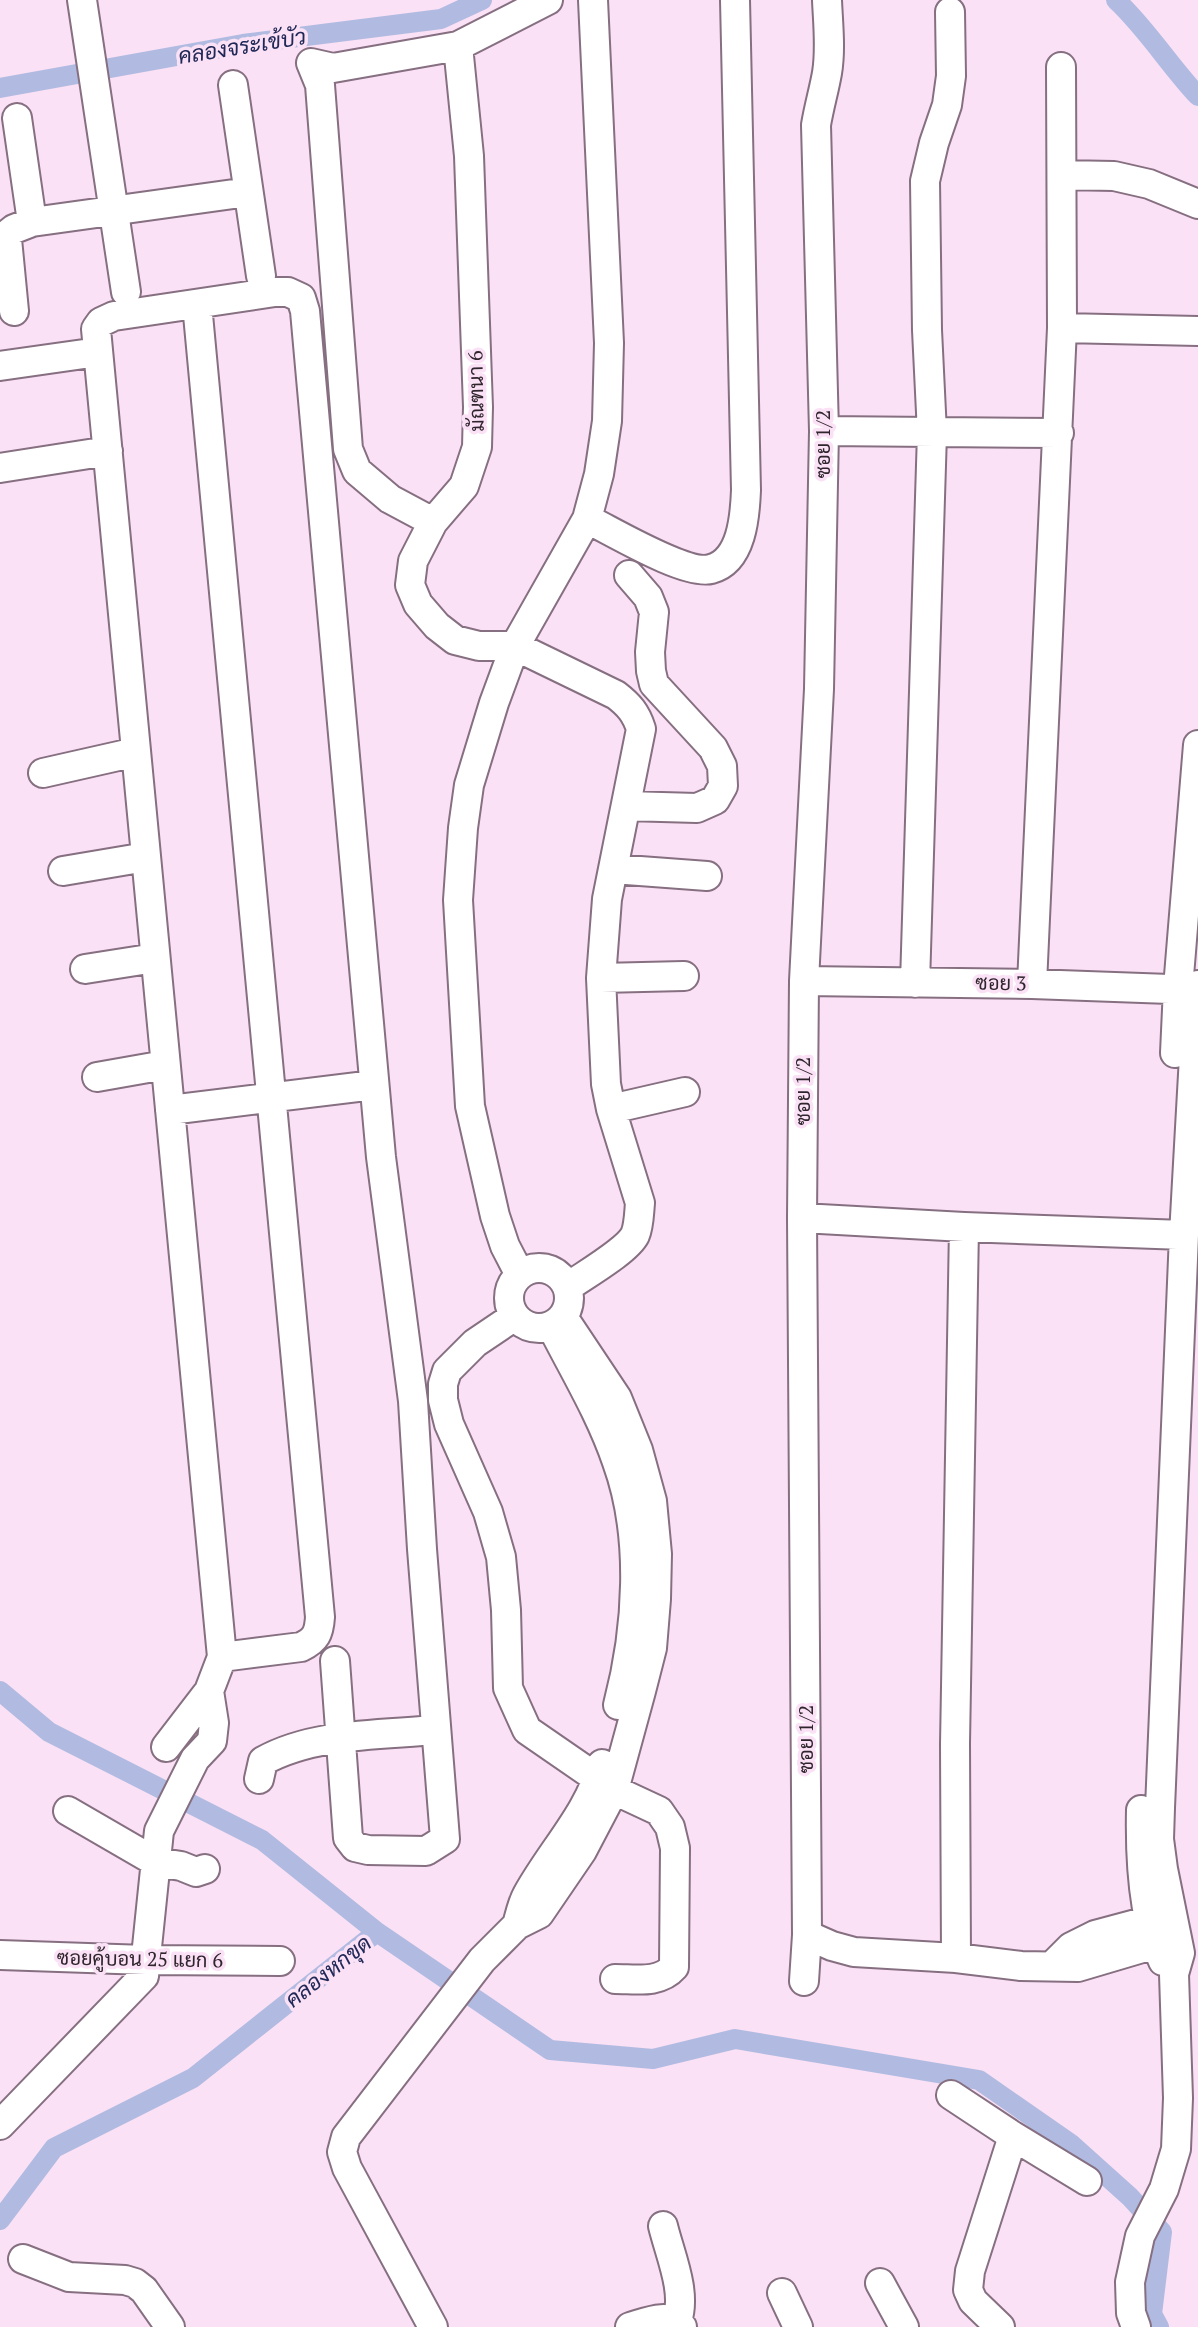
<svg xmlns="http://www.w3.org/2000/svg" width="1198" height="2327" font-family="'PT Serif',Sarabun,serif">
<rect width="100%" height="100%" fill="#fbe1f5"/>
<g fill="none" stroke-linecap="round" stroke-linejoin="round">
<path stroke="#b1bbe1" stroke-width="20" d="M 1116,0 C 1147,29 1169,65 1198,96
M 0,88 L 243,44 L 441,19 L 482,0
M 0,1691 L 49,1732 L 262,1840 L 377,1932 L 193,2078 L 54,2148 L 0,2220
M 377,1932 L 550,2050 L 653,2059 L 735,2039 L 979,2080 L 1071,2144 L 1130,2197 L 1162,2232 L 1152,2314 L 1159,2327"/>
<defs>
<path id="minor" d="M 82,0 L 126,292
M 827,0 C 828,24 831,49 827,73 C 824,90 819,107 816,125 L 824,431 L 819,689 L 804,981 L 802,1218 L 807,1935 L 832,1946 L 854,1952 L 956,1958 L 1021,1966 L 1078,1967 L 1176,1938
M 458,46 L 469,156 L 478,407 L 477,447 L 464,486 L 433,522 L 413,561 L 410,585 L 418,604 L 437,626 L 455,640 L 479,646 L 515,646 L 616,695 C 629,705 636,713 641,729 L 607,899 L 601,978 L 606,1084 L 611,1109 L 640,1203 C 639,1213 639,1226 635,1235 C 627,1251 583,1276 568,1287
M 233,85 L 261,276
M 17,118 L 32,222
M 1062,175 L 1114,176 L 1149,184 L 1198,204
M 197,304 L 320,1617 C 319,1633 316,1640 301,1647 L 222,1657
M 14,311 L 7,239 L 9,233 L 14,229 L 32,222 L 248,192
M 1062,328 L 1198,331
M 0,366 L 98,352
M 824,431 L 1059,433
M 0,468 L 108,451
M 587,519 C 612,531 686,576 711,569 C 742,561 745,516 746,490 L 735,0
M 433,522 L 390,499 L 357,471 L 348,449 L 320,85 L 311,63 L 333,68 L 458,46 L 548,0
M 43,773 L 136,752
M 626,806 L 697,808 L 715,800 L 723,786 L 722,766 L 713,748 L 654,684 L 651,671 L 650,652 L 654,612 L 648,597 L 629,575
M 613,869 L 707,876
M 63,871 L 146,857
M 85,969 L 155,958
M 601,978 L 684,976
M 804,981 L 1032,984 L 1197,990
M 915,983 L 932,433 L 927,330 L 925,181 L 934,143 L 947,105 L 951,76 L 950,12
M 1032,984 L 1062,328 L 1061,67
M 1175,1053 L 1178,988 L 1198,745
M 97,1077 L 165,1065
M 611,1109 L 685,1092
M 170,1110 L 374,1085
M 802,1218 L 964,1227 L 1184,1235
M509 1298a30 30 0 1 1 60 0a30 30 0 1 1-60 0Z
M 520,1275 L 505,1246 L 495,1216 L 470,1106 L 458,900 L 463,828 L 469,785 L 494,703 L 515,646 L 587,519 L 599,474 L 607,421 L 609,343 L 593,0
M 515,1316 L 475,1343 L 447,1371 L 443,1384 L 443,1400 L 449,1424 L 488,1512 L 501,1557 L 506,1610 L 508,1688 L 527,1730 L 614,1790 L 659,1811 L 670,1827 L 675,1848 L 674,1967 C 659,1984 636,1979 615,1979
M 553,1329 C 575,1372 601,1415 617,1462 C 644,1536 638,1629 618,1705
M 166,1747 L 209,1691
M 259,1779 L 263,1761 C 313,1733 380,1735 436,1730
M 1141,1810 C 1140,1857 1142,1918 1163,1961
M 68,1811 L 156,1862 L 181,1866 L 196,1872 L 205,1869
M 517,1925 C 520,1915 522,1904 527,1895 C 551,1851 589,1813 602,1764
M 0,1955 L 146,1960 L 280,1961
M 956,1958 L 955,1744 L 964,1227
M 1052,1966 L 1071,1947 L 1095,1935 L 1166,1916
M 804,1981 L 807,1935
M 951,2095 L 1013,2136
M 0,2125 L 144,1976 L 159,1831 L 195,1759 L 212,1741 L 214,1723 L 209,1691 L 222,1657 L 96,329 L 101,322 L 114,316 L 275,292 L 288,292 L 301,298 L 305,311 L 381,1157 L 413,1401 L 422,1549 L 445,1839 L 426,1851 L 368,1850 L 355,1847 L 348,1838 L 335,1661
M 663,2226 C 670,2255 687,2292 677,2321
M 23,2259 L 69,2277 L 125,2280 L 135,2283 L 144,2290 L 170,2327
M 880,2283 L 904,2327
M 782,2293 L 798,2327
M 433,2327 L 347,2168 L 342,2152 L 346,2137 L 482,1960 L 517,1925 L 539,1914 L 582,1851 L 614,1790 L 641,1691 L 652,1648 L 656,1599 L 657,1554 L 652,1501 L 638,1450 L 617,1398 L 563,1317
M 630,2327 C 647,2322 669,2312 682,2327
M 1000,2327 L 973,2301 L 968,2290 L 970,2271 L 1013,2136 L 1087,2181
M 1136,2327 L 1131,2313 L 1130,2282 L 1140,2236 L 1164,2189 L 1176,2149 L 1178,2098 L 1174,1974 L 1180,1953 L 1163,1869 L 1159,1839 L 1160,1808 L 1184,1235 L 1198,985"/>
</defs>
<use href="#minor" stroke="#866f81" stroke-width="32"/>
<use href="#minor" stroke="#fff" stroke-width="28"/>
</g>
<g text-anchor="middle" stroke-width="7" stroke-linejoin="round" paint-order="stroke">
<g font-size="20" fill="#2f252d" stroke="#fbe1f5">
<text transform="translate(476 391) rotate(-91)" y="7">มัณฑนา 6</text>
<text transform="translate(823 444) rotate(-90)" y="7">ซอย 1/2</text>
<text transform="translate(1001 983) rotate(1)" y="7">ซอย 3</text>
<text transform="translate(803 1091) rotate(-90)" y="7">ซอย 1/2</text>
<text transform="translate(806 1739) rotate(-90)" y="7">ซอย 1/2</text>
<text transform="translate(140 1959) rotate(1)" y="7">ซอยคู้บอน 25 แยก 6</text>
</g>
<g font-size="22" font-style="italic" fill="#202857" stroke="#fbe1f5">
<text transform="translate(242 46) rotate(-9)" y="8">คลองจระเข้บัว</text>
<text transform="translate(328 1971) rotate(-38)" y="8">คลองหกขุด</text>
</g>
</g>
</svg>
